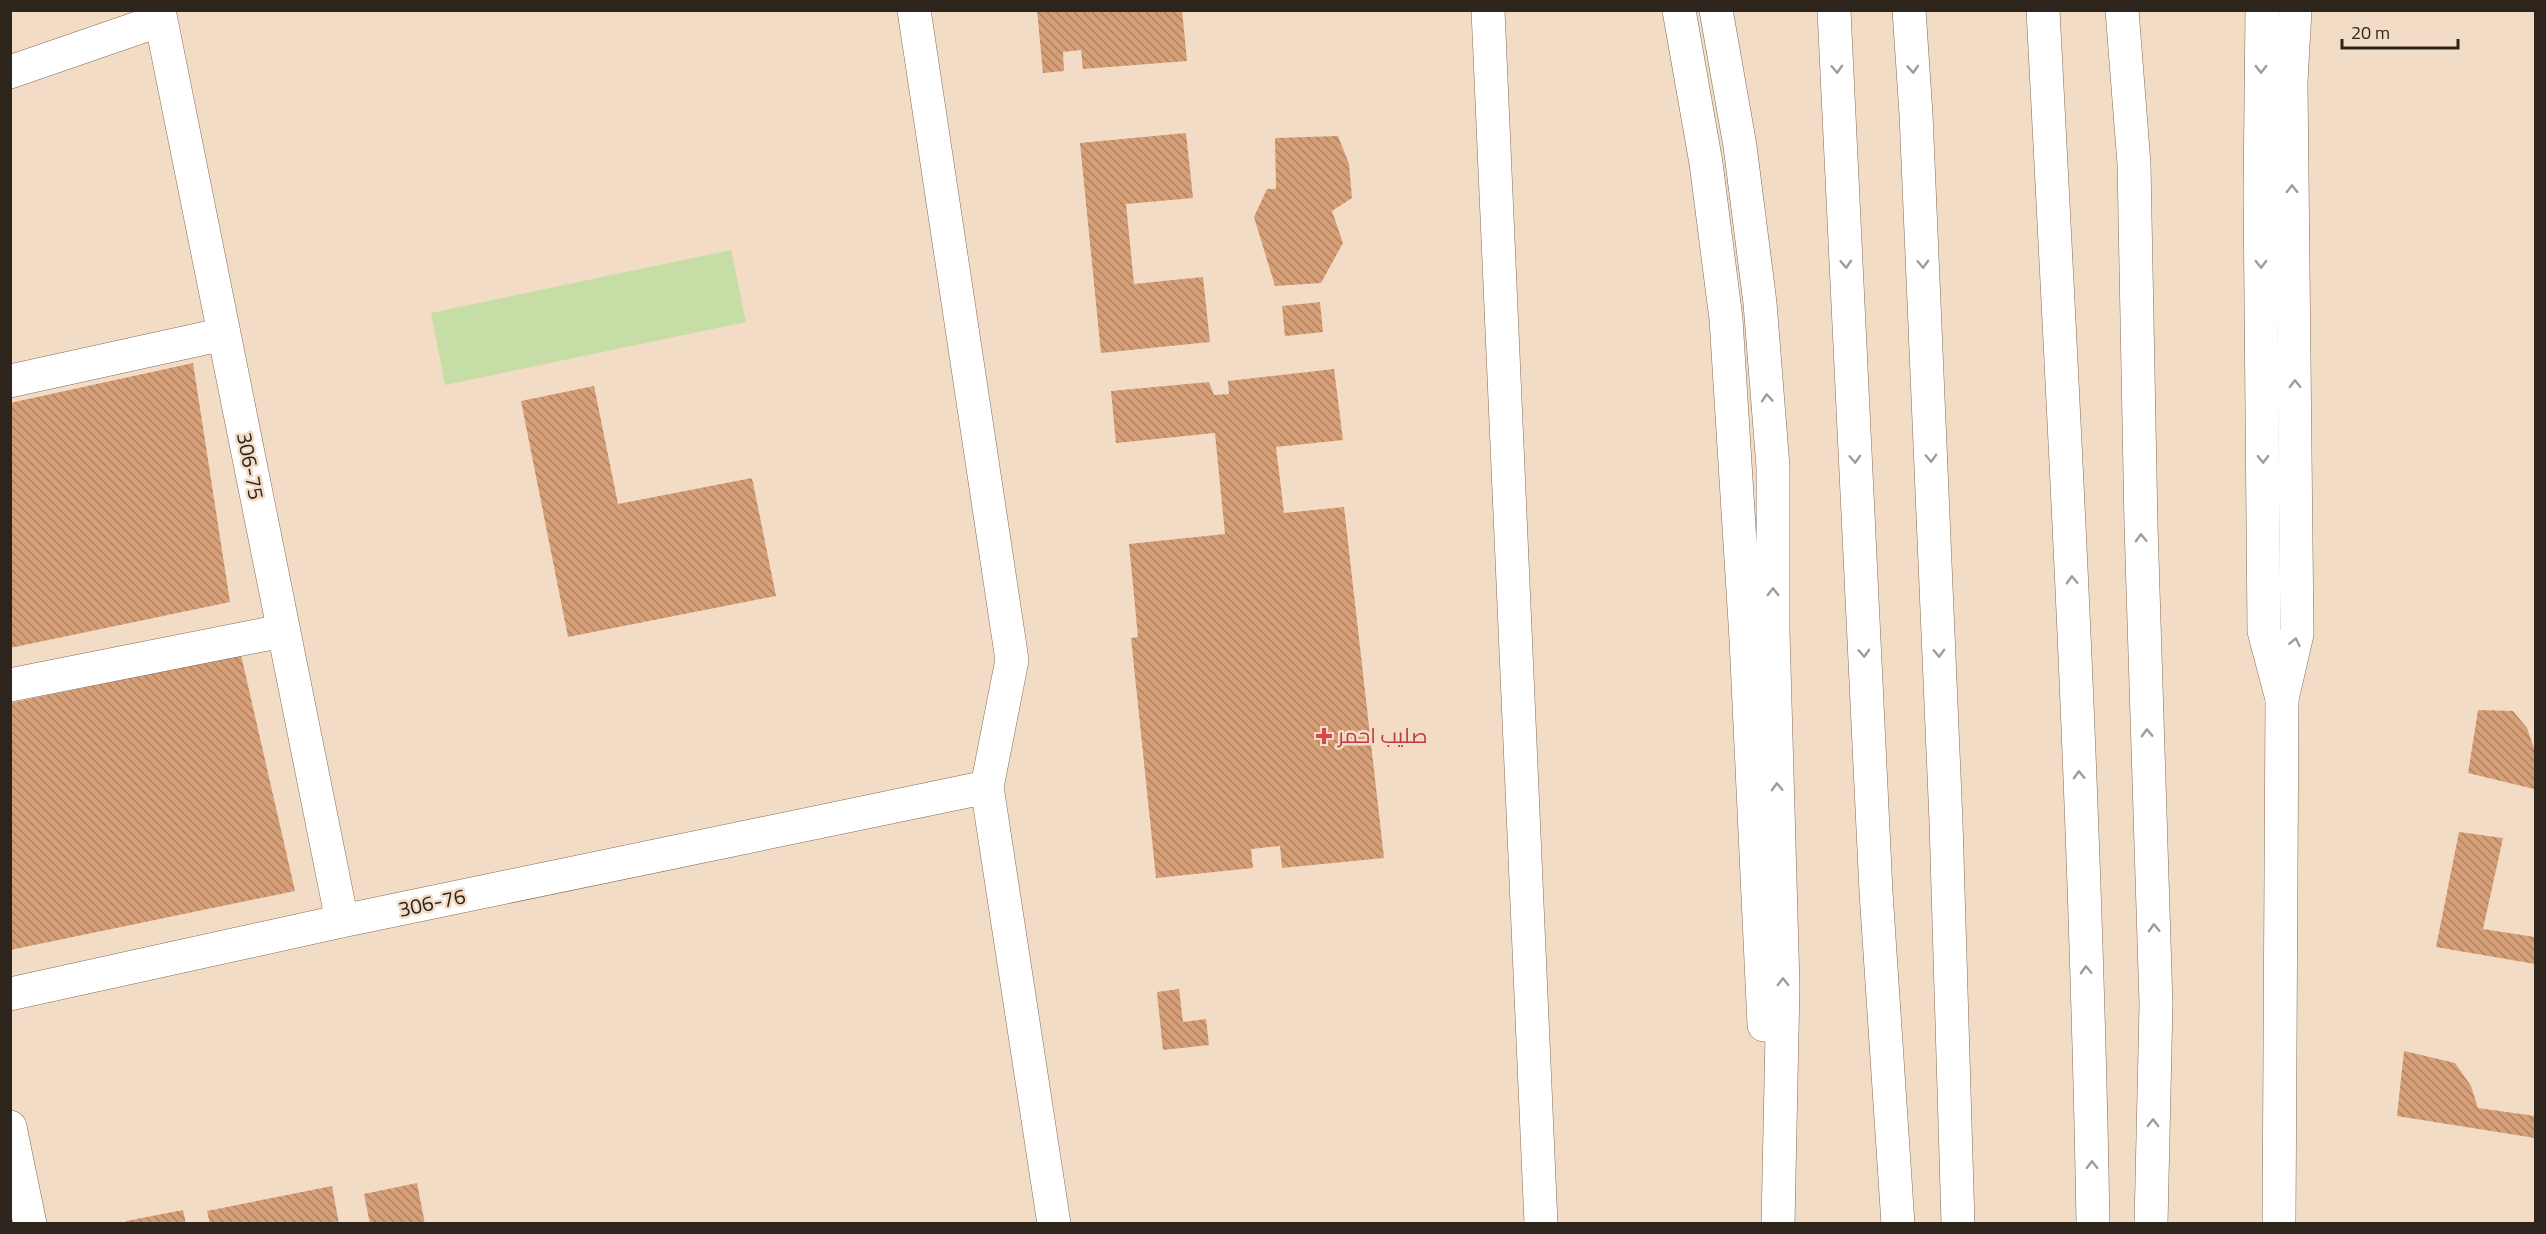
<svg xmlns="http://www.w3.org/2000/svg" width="2546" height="1234" font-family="'Titillium Web',Cairo,sans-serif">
<defs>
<pattern id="building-back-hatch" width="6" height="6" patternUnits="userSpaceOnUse" patternTransform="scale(1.5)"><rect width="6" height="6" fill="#d69f77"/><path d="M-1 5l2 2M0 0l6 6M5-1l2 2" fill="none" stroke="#ae8161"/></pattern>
</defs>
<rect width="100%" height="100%" fill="#f3dcc5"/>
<path fill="#c6dda6" d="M 731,250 L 746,322 L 445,385 L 431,313 Z"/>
<path fill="url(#building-back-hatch)" d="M 1037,10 L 1182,10 L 1187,61 L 1083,69 L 1081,50 L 1063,52 L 1064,71 L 1043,73 Z
M 1186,133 L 1193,198 L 1126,204 L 1134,284 L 1203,277 L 1210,342 L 1101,353 L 1080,143 Z
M 1338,136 L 1349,164 L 1352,198 L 1332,211 L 1343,243 L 1321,283 L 1275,286 L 1254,217 L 1267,189 L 1276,189 L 1275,138 Z
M 1320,302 L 1323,332 L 1285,336 L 1282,306 Z
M 193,363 L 230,602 L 10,648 L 10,403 Z
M 1334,369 L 1343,440 L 1276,447 L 1284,513 L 1344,507 L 1384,858 L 1282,868 L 1280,846 L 1251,849 L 1253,868 L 1156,878 L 1131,638 L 1138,637 L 1129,544 L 1225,534 L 1215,433 L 1116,443 L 1111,391 L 1209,382 L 1214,395 L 1229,394 L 1228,381 Z
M 594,386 L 618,504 L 752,478 L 776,596 L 568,637 L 521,401 Z
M 241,655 L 295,891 L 10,950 L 10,703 Z
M 2478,710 L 2513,711 L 2527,728 L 2535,751 L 2534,789 L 2468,773 Z
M 2459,832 L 2503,838 L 2483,929 L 2535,937 L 2535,964 L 2436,947 Z
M 1179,989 L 1183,1022 L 1206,1019 L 1209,1045 L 1163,1050 L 1157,992 Z
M 2404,1051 L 2455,1063 L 2471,1086 L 2478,1108 L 2535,1116 L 2535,1138 L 2397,1116 Z
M 417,1183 L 425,1224 L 370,1224 L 364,1194 Z
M 332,1186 L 339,1224 L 210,1224 L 207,1211 Z
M 183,1210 L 186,1224 L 126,1224 L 126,1221 Z"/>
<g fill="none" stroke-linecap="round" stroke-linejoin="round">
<defs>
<path id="minor" d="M 159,10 L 342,921
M 1488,10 L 1541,1224
M 1679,10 L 1706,163 L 1726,319 L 1746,639 L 1764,1025
M 1716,10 L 1740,146 L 1760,303 L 1773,467 L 1773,631 L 1783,986 L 1778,1224
M 2262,10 L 2260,192 L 2264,631 L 2282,699 L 2279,1224
M 10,72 L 161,20
M 10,381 L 224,334
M 10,685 L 282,631
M 987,787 L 1054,1224
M 10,994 L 342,921 L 987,787 L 1012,660 L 914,10
M 10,1127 L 30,1224"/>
<path id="highway" d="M 1834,10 L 1876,892 L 1898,1224
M 1909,10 L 1916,114 L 1946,822 L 1958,1224
M 2043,10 C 2064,415 2086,819 2093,1224
M 2122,10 L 2134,164 L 2141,525 L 2156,1005 L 2151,1224
M 2282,699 L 2297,634 L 2291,81 L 2295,10"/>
</defs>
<use href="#minor" stroke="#806c57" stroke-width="34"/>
<use href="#highway" stroke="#806c57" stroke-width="34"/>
<use href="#minor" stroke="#fff" stroke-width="33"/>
<use href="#highway" stroke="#fff" stroke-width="33"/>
</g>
<defs><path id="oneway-chevron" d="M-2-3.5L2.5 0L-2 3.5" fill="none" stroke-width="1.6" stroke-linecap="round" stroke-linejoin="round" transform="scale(1.5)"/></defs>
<g stroke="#a09d99">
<use href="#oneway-chevron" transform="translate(1837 69) rotate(87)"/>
<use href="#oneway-chevron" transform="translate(1913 69) rotate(86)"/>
<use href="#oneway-chevron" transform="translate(2261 69) rotate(90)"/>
<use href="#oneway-chevron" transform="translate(2292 189) rotate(-91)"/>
<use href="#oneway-chevron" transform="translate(1846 264) rotate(87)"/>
<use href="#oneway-chevron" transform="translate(1923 264) rotate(88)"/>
<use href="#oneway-chevron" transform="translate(2261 264) rotate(89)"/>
<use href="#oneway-chevron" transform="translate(2295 384) rotate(-91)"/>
<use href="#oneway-chevron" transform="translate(1767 398) rotate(-94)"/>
<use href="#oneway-chevron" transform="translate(1931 458) rotate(88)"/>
<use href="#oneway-chevron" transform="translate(1855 459) rotate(87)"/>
<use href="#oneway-chevron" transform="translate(2263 459) rotate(89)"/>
<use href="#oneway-chevron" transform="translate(2141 538) rotate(-92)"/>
<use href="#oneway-chevron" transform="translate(2072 580) rotate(-92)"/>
<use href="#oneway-chevron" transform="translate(1773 592) rotate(-90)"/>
<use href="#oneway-chevron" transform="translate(2295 642) rotate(-78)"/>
<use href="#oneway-chevron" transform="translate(1864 653) rotate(87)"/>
<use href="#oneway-chevron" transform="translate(1939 653) rotate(88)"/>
<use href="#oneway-chevron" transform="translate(2147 733) rotate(-92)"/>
<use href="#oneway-chevron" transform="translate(2079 775) rotate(-92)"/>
<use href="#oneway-chevron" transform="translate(1777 787) rotate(-92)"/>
<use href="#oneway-chevron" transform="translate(2154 928) rotate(-92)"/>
<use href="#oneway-chevron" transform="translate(2086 970) rotate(-92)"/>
<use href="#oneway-chevron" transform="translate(1783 982) rotate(-91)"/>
<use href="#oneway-chevron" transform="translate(2153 1123) rotate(-89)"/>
<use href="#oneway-chevron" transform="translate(2092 1165) rotate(-91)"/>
</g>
<path fill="#e0444e" stroke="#f3dcc5" stroke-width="2" d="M1321 727h6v6h6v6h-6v6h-6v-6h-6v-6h6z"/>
<g text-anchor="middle" stroke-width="5" stroke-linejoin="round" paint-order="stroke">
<g font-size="21" fill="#2d251c" stroke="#f3dcc5">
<text transform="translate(250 466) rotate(79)" y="7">306-75</text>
<text transform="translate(432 903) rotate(-12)" y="7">306-76</text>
</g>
<g font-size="21" fill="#be3a42" stroke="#f3dcc5" text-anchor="start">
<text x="1338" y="743">صلیب احمر</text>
</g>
</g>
<rect width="2546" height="1234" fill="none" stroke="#2d251c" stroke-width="24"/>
<path d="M2342 39v9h116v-9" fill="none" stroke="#2d251c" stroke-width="3"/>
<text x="2351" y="39" font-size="18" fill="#2d251c" stroke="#f3dcc5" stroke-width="4.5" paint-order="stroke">20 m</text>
</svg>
